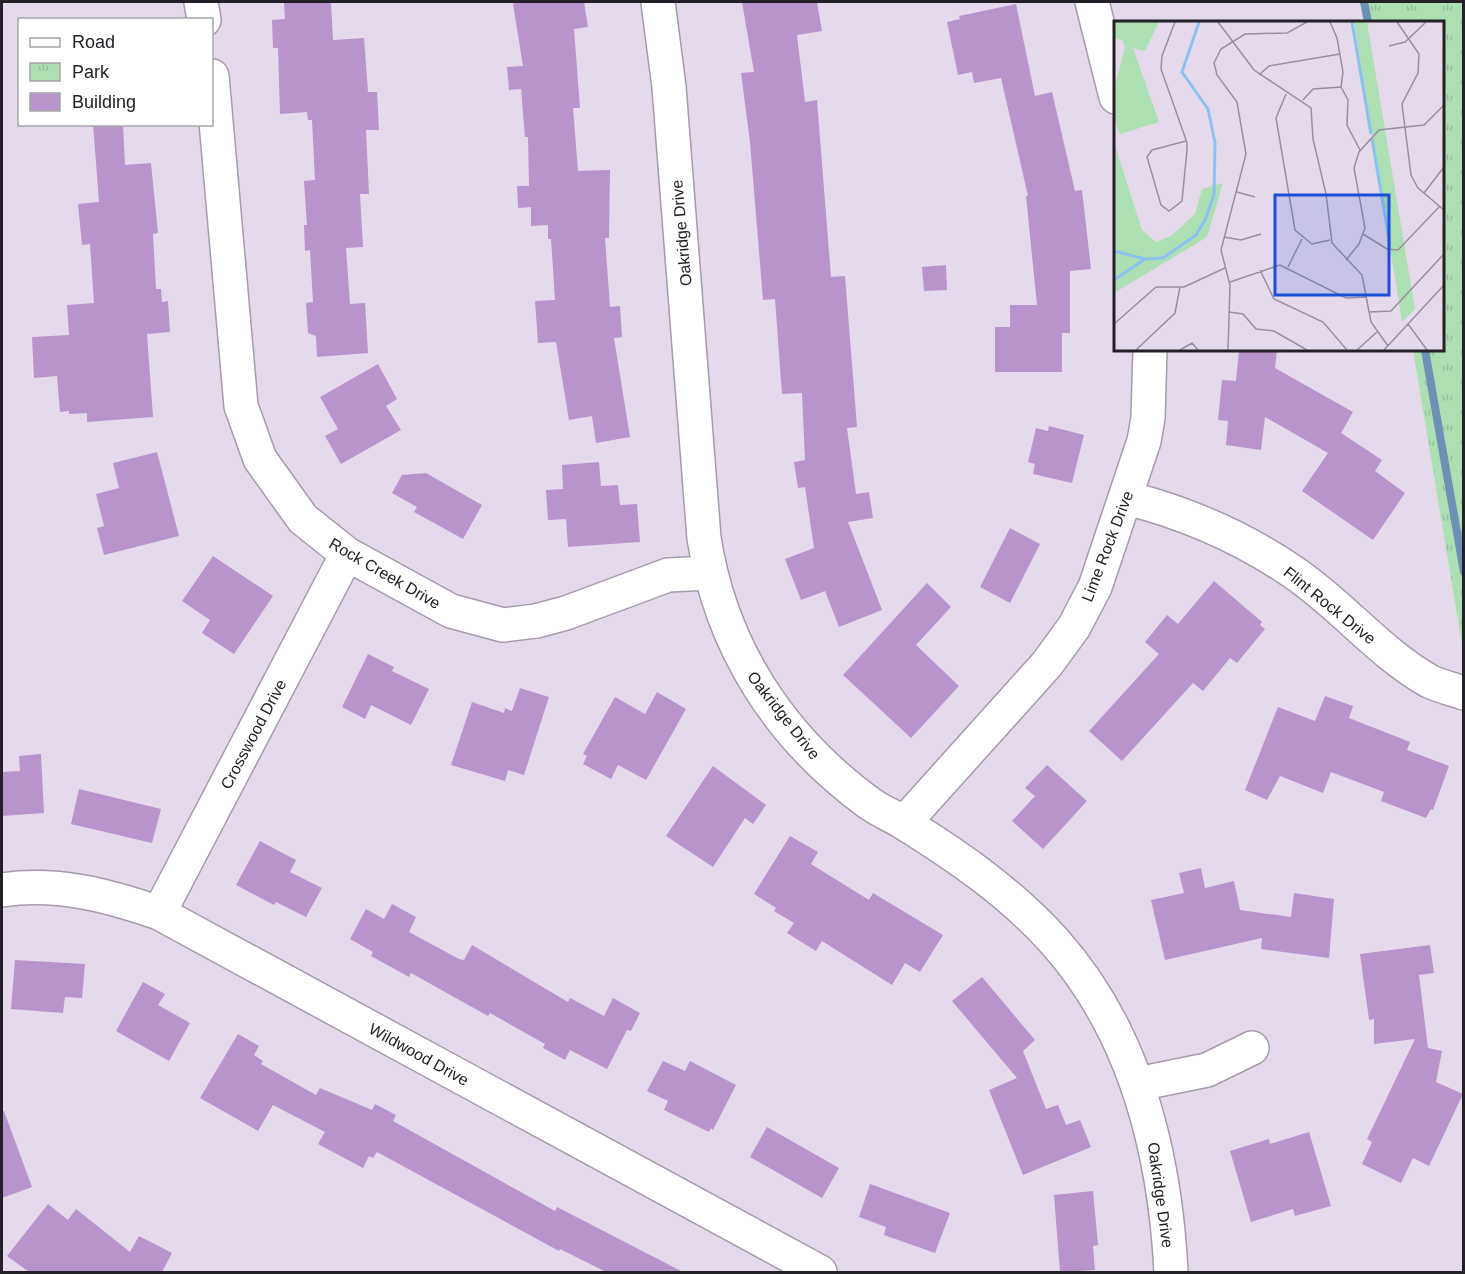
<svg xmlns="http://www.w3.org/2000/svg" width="1465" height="1274" font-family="Arial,sans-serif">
<defs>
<pattern id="park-tufts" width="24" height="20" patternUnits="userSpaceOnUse" patternTransform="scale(1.5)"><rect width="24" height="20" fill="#acdfb2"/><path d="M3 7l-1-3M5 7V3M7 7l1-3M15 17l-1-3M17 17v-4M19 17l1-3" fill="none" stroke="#94bf99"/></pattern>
</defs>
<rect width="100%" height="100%" fill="#e5d9ec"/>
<path fill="url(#park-tufts)" d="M 1368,2 L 1463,2 L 1463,650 L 1413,350 L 1442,350 L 1442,22 L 1371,22 Z"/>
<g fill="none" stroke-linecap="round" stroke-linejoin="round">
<path stroke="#6b91b4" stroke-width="8" d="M 1364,2 L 1368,22
M 1425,350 L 1464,572"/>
</g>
<path fill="#b894cc" d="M 284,2 L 331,2 L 333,40 L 364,38 L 368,92 L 377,92 L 379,130 L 366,130 L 369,194 L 360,194 L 363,247 L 346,248 L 350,304 L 365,303 L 368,353 L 317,357 L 316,336 L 308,333 L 306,303 L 313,302 L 310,250 L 305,251 L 304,225 L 307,225 L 304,181 L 315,180 L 312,120 L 308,120 L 307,112 L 280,114 L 278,48 L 273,48 L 272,20 L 285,19 Z
M 516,2 L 584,2 L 588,27 L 574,29 L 580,108 L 573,108 L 578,171 L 610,170 L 609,238 L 605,238 L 610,307 L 620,306 L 622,337 L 614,338 L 630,437 L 596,443 L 592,416 L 569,420 L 556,342 L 538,343 L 535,301 L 555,300 L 551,239 L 548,239 L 548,225 L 531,226 L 531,207 L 518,208 L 517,186 L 529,186 L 528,137 L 525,137 L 521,89 L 509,90 L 507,67 L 523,66 L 513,4 Z
M 742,2 L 817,2 L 822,31 L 797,35 L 805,102 L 817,100 L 831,277 L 845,276 L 857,427 L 847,428 L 856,494 L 869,492 L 873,518 L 848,522 L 882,610 L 839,627 L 825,591 L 801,600 L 785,559 L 814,548 L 805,487 L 798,488 L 794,462 L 805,460 L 802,393 L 782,394 L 775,299 L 763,300 L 750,142 L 741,73 L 754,72 Z
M 1016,4 L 1035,96 L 1052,92 L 1075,191 L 1082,190 L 1091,269 L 1070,271 L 1070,333 L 1062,333 L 1062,372 L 995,372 L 995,327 L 1010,327 L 1010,305 L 1037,305 L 1026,196 L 1028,196 L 1001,78 L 974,83 L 972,72 L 958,75 L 947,22 L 960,19 L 959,16 Z
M 93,124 L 123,124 L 125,165 L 151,163 L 158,233 L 153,234 L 156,289 L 161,289 L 162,302 L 168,301 L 170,332 L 147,334 L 153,417 L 87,422 L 87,413 L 69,414 L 69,411 L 60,412 L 57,376 L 34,378 L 32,337 L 69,335 L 67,305 L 94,303 L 90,244 L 82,245 L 78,204 L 99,202 Z
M 946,265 L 947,290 L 924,291 L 922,267 Z
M 1239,350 L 1277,350 L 1275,368 L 1353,412 L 1341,433 L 1382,460 L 1375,471 L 1405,493 L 1373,540 L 1302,491 L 1328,453 L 1265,417 L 1261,450 L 1226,445 L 1228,421 L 1218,420 L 1222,380 L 1236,381 Z
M 378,364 L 397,399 L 386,406 L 401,430 L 341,464 L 325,436 L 338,429 L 320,397 Z
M 1049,426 L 1084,435 L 1072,483 L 1033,474 L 1035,464 L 1028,462 L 1036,428 L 1048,431 Z
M 157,452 L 179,536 L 104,555 L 97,528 L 104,526 L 96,494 L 119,488 L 113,463 Z
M 599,462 L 601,486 L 618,485 L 620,505 L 637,504 L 640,542 L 568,547 L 566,519 L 548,520 L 546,490 L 563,489 L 562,465 Z
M 426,473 L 482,505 L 463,539 L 414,512 L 417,507 L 392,493 L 402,475 Z
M 1010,528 L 1040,544 L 1010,603 L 980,587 Z
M 213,556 L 273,596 L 234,654 L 202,633 L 210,620 L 182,601 Z
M 1214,581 L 1262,622 L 1260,625 L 1265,629 L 1237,663 L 1230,658 L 1203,691 L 1193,683 L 1122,761 L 1089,731 L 1159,654 L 1145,642 L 1167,615 L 1178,624 Z
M 927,583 L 951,607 L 916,645 L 959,686 L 911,738 L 843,675 Z
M 368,654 L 394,667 L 392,671 L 429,689 L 411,725 L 371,705 L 365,719 L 342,707 Z
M 520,688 L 549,697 L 524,775 L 508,770 L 505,781 L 451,765 L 472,702 L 504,713 L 505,708 L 512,711 Z
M 657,692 L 686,709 L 646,780 L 618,765 L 611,779 L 583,764 L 587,756 L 583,754 L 615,697 L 645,714 Z
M 1325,696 L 1353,706 L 1349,718 L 1410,742 L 1407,750 L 1449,766 L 1433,810 L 1431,809 L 1426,818 L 1381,801 L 1384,792 L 1331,772 L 1323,793 L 1280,776 L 1267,800 L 1245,790 L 1278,707 L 1315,721 Z
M 41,754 L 44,813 L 2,816 L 2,772 L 20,771 L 19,756 Z
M 1047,765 L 1087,801 L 1043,849 L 1012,821 L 1035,796 L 1025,788 Z
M 713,766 L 766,805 L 753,824 L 745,818 L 713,867 L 666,836 Z
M 79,789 L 161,809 L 152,843 L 71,824 Z
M 790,836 L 818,852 L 811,864 L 869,900 L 873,893 L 943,935 L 920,972 L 905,963 L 892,985 L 822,941 L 816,951 L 787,933 L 794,923 L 774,911 L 776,908 L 754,894 Z
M 260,841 L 296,860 L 290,872 L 322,888 L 306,917 L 276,902 L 274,905 L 236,885 Z
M 1201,868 L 1205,888 L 1234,881 L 1240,910 L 1291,917 L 1294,893 L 1334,899 L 1329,958 L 1261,949 L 1262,938 L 1165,960 L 1151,900 L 1184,893 L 1179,873 Z
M 392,904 L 416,917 L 409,932 L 459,959 L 464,960 L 472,945 L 568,1002 L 570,998 L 604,1016 L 613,998 L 640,1013 L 631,1031 L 627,1030 L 607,1069 L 570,1050 L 565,1060 L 543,1048 L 545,1044 L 490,1013 L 488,1016 L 411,973 L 409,977 L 371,956 L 373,952 L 350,939 L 366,909 L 384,919 Z
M 1430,945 L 1434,973 L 1419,975 L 1428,1048 L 1442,1051 L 1436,1082 L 1463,1094 L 1429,1166 L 1413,1158 L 1401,1183 L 1362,1164 L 1372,1142 L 1367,1139 L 1415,1039 L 1374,1044 L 1374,1019 L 1369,1020 L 1360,954 Z
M 15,960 L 85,964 L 82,998 L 65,997 L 63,1013 L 11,1009 Z
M 982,977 L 1035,1040 L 1023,1051 L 1046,1109 L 1058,1105 L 1066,1125 L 1080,1120 L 1091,1147 L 1023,1175 L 989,1090 L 1017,1078 L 952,1001 Z
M 143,982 L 165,994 L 158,1005 L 190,1023 L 169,1061 L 116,1031 Z
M 238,1034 L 259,1046 L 254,1055 L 263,1061 L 261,1064 L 316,1095 L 320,1088 L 372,1110 L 375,1104 L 396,1115 L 393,1121 L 555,1211 L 557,1207 L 683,1272 L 606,1272 L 560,1249 L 559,1251 L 377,1152 L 373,1158 L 369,1156 L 363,1168 L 318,1144 L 325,1132 L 273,1105 L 258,1131 L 200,1098 Z
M 663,1061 L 685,1071 L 690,1061 L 736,1085 L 713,1130 L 711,1128 L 709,1132 L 664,1110 L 668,1101 L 647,1091 Z
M 2,1111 L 4,1111 L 32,1187 L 2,1198 Z
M 767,1127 L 839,1168 L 822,1198 L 750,1157 Z
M 1309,1132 L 1331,1206 L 1295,1216 L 1293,1209 L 1251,1222 L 1230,1151 L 1269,1139 L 1270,1144 Z
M 870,1184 L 950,1213 L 935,1253 L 884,1235 L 886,1227 L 859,1217 Z
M 1093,1191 L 1098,1245 L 1093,1246 L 1095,1270 L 1060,1272 L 1054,1195 Z
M 48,1204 L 68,1220 L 76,1209 L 130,1252 L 139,1236 L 172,1253 L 162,1272 L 29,1272 L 7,1256 Z"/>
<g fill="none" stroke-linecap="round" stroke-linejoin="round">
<defs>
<path id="minor" d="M 201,2 L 204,20
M 658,2 L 669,87 L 704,538 C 721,647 779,737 869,803 C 880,811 893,816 904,823 C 959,857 1012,894 1055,942 C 1136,1033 1165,1154 1171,1272
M 1092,2 L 1116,97
M 212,76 L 241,406 L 260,459 L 303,519 L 347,554 L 451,611 L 503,625 L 536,621 L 566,613 L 668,575 L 709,573
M 1127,498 C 1186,513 1242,537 1293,572 C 1341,604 1378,652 1429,681 C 1439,686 1452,689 1464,693
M 904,823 L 1047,664 L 1074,627 L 1095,587 L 1144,441 L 1148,418 L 1150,350
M 2,890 C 57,882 107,895 159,913 L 820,1272
M 159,913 L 347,554
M 1138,1084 L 1207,1070 L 1252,1048"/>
</defs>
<use href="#minor" stroke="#a59bac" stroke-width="36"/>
<use href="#minor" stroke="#fff" stroke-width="33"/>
</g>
<g text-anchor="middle" stroke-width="4.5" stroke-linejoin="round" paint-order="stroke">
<g font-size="16" fill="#242027" stroke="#fff">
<text transform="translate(681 233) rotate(-95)" y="6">Oakridge Drive</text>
<text transform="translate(1107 546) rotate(-69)" y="6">Lime Rock Drive</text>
<text transform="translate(385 573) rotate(30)" y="6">Rock Creek Drive</text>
<text transform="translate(1330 605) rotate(39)" y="6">Flint Rock Drive</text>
<text transform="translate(784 715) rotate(52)" y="6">Oakridge Drive</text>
<text transform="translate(253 734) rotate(-62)" y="6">Crosswood Drive</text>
<text transform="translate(419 1054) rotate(29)" y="6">Wildwood Drive</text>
<text transform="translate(1161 1195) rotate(82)" y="6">Oakridge Drive</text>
</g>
</g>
<g transform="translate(1114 21)">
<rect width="330" height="330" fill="#e5d9ec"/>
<path d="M 0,1 L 28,1 L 12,7 L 45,101 L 6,113 L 0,97 L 0,68 L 11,26 L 8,19 L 0,17 ZM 1,125 L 28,209 L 42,221 L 57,215 L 81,193 L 88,168 L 109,162 L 93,216 L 0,272 Z" fill="#acdfb2"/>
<path d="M 28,1 L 45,1 L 31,30 L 19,27 L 12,7 ZM 240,1 L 253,1 L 301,288 L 288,301 Z" fill="#acdfb2"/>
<path fill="none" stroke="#89c2f1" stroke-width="3" d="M 238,1 L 257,113M 258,118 L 276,224M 0,230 L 31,238 L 49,237 L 82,214 L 91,199 L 100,174 L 101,122 L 94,88 L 68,51 L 85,1M 0,259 L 31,238"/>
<path fill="none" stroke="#988f9d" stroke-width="1.5" d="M 61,1 L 48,35 L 47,48 L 71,116 L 73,122 L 73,129 L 68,180 L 55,190 L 47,184 L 33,136 L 38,129 L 72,120M 104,1 L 140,49 L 197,87 L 199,118 L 212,173 L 218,222 L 248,254 L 257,301 L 274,325M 216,1 L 223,17 L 229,51 L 227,66M 283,1 L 305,33 L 304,52 L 288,83 L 297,154 L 304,167 L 330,189M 275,25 L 291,21 L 312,1M 145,54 L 155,45 L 226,33M 227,66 L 234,79 L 233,104 L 246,129M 172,73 L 162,97 L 181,209 L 198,223 L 216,219M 189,79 L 199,68 L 227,66M 123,171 L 141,176M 310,172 L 330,146M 249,213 L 273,228 L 284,229 L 326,185M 110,216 L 127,219 L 147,213M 232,239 L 245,223 L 251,207 L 240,147 L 245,131 L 265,109 L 310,104 L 330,84M 174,246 L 188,218M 146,249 L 160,278 L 209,301 L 233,329M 116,261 L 166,244 L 232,277 L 253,276M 115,291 L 129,293 L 142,308 L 160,310 L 193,329M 255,291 L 277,290 L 330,233M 0,303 L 42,266 L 70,266 L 111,247M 294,303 L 313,329M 22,329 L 61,292 L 66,266M 66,329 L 78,322 L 84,329M 114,329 L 116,264 L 107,229 L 132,133 L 123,81 L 103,54 L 100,42 L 107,28 L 131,13 L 173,12 L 193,1M 243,329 L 263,311M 270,329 L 330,264"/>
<path fill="#1d4ed8" fill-opacity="0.15" stroke="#1d4ed8" stroke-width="3" d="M 161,174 L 275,174 L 275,274 L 161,274 Z"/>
<rect width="330" height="330" fill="none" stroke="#242027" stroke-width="3"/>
</g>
<rect width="1465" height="1274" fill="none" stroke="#242027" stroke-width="6"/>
<rect x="18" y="18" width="195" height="108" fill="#ffffff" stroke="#a7a6a9" stroke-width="1.5"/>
<rect x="30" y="38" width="30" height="9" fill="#ffffff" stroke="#a7a6a9" stroke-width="1.5"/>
<text x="72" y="48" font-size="18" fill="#242027">Road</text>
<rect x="30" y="63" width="30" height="18" fill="url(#park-tufts)" stroke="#a7a6a9" stroke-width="1.5"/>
<text x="72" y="78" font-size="18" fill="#242027">Park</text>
<rect x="30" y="93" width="30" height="18" fill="#b894cc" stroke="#a7a6a9" stroke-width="1.5"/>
<text x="72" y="108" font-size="18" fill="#242027">Building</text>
</svg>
